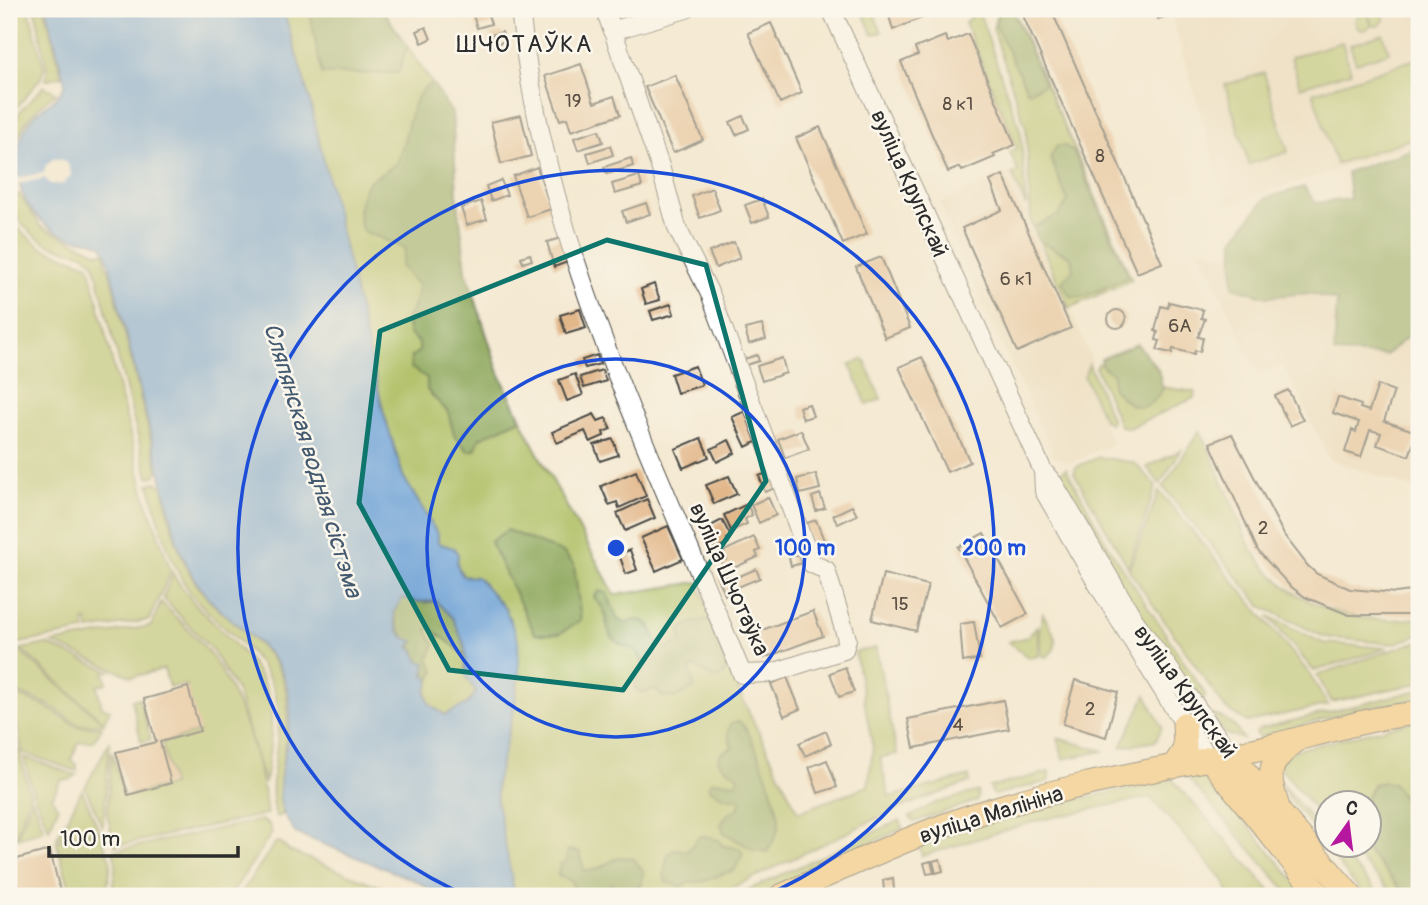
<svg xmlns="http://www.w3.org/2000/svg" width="1428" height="905" font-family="Pangolin,sans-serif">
<rect width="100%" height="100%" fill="#fbf7ec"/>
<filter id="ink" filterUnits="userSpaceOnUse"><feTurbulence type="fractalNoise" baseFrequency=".0143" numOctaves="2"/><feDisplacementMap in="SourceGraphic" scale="14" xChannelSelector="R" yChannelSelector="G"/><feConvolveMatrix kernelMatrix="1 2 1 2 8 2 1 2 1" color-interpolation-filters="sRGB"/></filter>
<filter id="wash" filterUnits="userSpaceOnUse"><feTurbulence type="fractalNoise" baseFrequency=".00686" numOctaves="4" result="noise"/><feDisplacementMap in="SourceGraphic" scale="28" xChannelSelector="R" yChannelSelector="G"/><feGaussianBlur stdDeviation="1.57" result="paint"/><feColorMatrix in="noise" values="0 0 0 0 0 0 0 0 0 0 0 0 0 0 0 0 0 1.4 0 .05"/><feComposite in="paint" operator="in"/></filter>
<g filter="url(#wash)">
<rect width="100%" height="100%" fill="#f4e9d2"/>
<path fill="#e9d9ba" d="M 1170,9 L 1419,9 L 1419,143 L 1227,205 Z
M 1009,173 L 1092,360 L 1082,375 L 1113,444 L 1070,463 L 1054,457 L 956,246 L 940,203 Z
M 1200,248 L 1350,288 L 1383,327 L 1419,343 L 1419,490 L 1329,459 L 1283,365 L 1258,375 Z"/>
<path fill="#adbe62" stroke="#6c7446" stroke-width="2" d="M 9,9 L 29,9 L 44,68 L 41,78 L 9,117 Z
M 35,9 L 45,9 L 62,76 L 46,80 L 47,69 Z
M 283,9 L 382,9 L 452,113 L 457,194 L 466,271 L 499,373 L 534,446 L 615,595 L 698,582 L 740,694 L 798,812 L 868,786 L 873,749 L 855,652 L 876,648 L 897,754 L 880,758 L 889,797 L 969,776 L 970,782 L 894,810 L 715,896 L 515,896 L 497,802 L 496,784 L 514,709 L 519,671 L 506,610 L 479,579 L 463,576 L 457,564 L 458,556 L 438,543 L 438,535 L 403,476 L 384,414 L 308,94 Z
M 875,9 L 878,15 L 875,17 L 882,32 L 873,35 L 863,14 Z
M 978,9 L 1021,133 L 1026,206 L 1012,174 L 1018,172 L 1010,152 L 1017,148 L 965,23 Z
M 998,9 L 1013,9 L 1132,280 L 1069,308 L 1031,221 L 1026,129 L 993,29 Z
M1368 18a8 8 0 1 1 16 0a8 8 0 1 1-16 0Z
M1355 22a8 8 0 1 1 16 0a8 8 0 1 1-16 0Z
M 1383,34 L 1389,52 L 1356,63 L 1350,45 Z
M 1342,42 L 1351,72 L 1300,87 L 1291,57 Z
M 1419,58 L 1419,136 L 1336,164 L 1313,93 Z
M 1264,73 L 1288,152 L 1249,164 L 1225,85 Z
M 44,86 L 56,93 C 29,112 12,135 13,169 L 9,170 L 9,129 L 21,110 Z
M 19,194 L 41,227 L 99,253 L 105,252 L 106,267 L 109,268 L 158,470 L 155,476 L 148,477 L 94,263 C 85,251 73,252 59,248 C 38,243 17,223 9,203 L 9,197 Z
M 9,217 L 22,232 L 42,248 L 89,265 L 146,500 L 171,571 L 149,620 L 89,630 L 87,620 L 84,621 L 85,631 L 9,645 Z
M 1132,348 L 1161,387 L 1195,392 L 1194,398 L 1129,428 L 1120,426 L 1096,368 L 1098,364 Z
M 864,359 L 881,399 L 867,405 L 850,365 Z
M 1089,364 L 1112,421 L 1109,423 L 1104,420 L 1084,376 Z
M 1200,430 C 1212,457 1224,485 1236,513 C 1241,524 1245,537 1251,548 C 1287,606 1355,626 1419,618 L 1419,635 L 1393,644 L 1324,637 L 1261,606 L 1163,487 Z
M 1181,450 L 1160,484 L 1147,467 Z
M 1099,457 L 1135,463 L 1156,486 L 1128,567 L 1074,473 L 1076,467 Z
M 1066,468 L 1110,549 L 1205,694 L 1204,700 L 1198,705 L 1148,631 L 1057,476 Z
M 156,482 L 163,487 C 171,527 180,569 209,600 C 231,624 271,646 282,677 C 299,724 272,770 283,815 L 276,817 C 264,776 288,731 274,690 C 259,647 213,625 188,589 C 167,558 159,519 149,484 Z
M 1159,491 L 1309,673 L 1328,705 L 1247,722 L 1225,708 L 1129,570 Z
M 173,573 C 195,616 255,650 267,692 C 276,721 269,754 265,784 L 236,690 L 212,650 L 163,598 Z
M 161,602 C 177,619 195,635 209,653 C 239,692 261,765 267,814 L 115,846 L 107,814 L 112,751 L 124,796 L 172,785 L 162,743 L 199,732 L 187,685 L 169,687 L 164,669 L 132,677 L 52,643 L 151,626 Z
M 397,603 L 465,646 L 466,676 L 476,693 L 467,704 L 445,715 L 429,704 L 426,692 L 430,681 Z
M 1043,614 C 1051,629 1065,645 1046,657 L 1042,656 L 1039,632 Z
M 1268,616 L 1323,643 L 1388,648 L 1314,671 Z
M 1037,626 L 1039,656 L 1029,658 L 1008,642 L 1027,637 Z
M 1419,641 L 1419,683 L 1332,702 L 1317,675 Z
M 46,644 L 110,671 L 104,672 L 107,683 L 97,686 L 102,707 L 110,710 L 104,722 L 21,649 Z
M 18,650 L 104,723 L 103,724 L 79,725 L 47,704 L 9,689 L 9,652 Z
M 1419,690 L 1419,699 L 1359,709 L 1259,737 L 1256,733 L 1259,729 Z
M 9,692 L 45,706 L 78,727 L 102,727 L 94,741 L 79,742 L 71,760 L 77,765 L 77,771 L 23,753 Z
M 1146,695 L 1162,727 L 1156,741 L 1121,747 Z
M 139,698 L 151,739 L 141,742 L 132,700 Z
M 1212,715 C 1225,716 1237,727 1243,739 L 1225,734 Z
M 1419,720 L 1419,801 L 1374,783 L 1364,803 L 1326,804 L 1326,823 L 1278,765 L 1292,751 Z
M 1058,738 L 1104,751 L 1063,759 Z
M 110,741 L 103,825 L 102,826 L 85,787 Z
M 17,743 L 30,795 L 15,838 L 9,840 L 9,754 Z
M 24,757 L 76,775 L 69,780 L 61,780 L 52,798 L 58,808 L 49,829 L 33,793 Z
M 1049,772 L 1049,781 L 995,795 L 992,793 L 990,787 Z
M 1198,774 L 1214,784 L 1307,896 L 1291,896 L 1186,776 Z
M 1277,778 L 1326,836 L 1326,846 L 1335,846 L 1381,896 L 1365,896 C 1346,876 1332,853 1315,831 C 1302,813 1287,799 1277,778 Z
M 1172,779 L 1275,896 L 1229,896 L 1225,882 L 1150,797 L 1036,821 L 922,856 L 919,845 L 925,841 L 1024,811 Z
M 82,790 L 99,830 L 57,838 Z
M 978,791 L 977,801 L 914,822 L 910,817 L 933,804 Z
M 32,799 L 44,830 L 17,838 Z
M 261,820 L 269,824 L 272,833 L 230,896 L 111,896 L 116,863 L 113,851 Z
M 900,820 L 903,828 L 760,896 L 735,896 Z
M 100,832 L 111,863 L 106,896 L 72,896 L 56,841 Z
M 280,842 L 289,851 L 404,896 L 239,896 L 275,843 Z
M 1347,846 L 1363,846 L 1407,896 L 1395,896 Z"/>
<path fill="#8aa558" stroke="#5a6842" stroke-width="2" d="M 309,9 L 382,9 L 407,45 L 399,73 L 322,74 Z
M 999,9 L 1012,9 L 1045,84 L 1028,92 L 995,25 Z
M 433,84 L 452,113 L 457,194 L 466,271 L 499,373 L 521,419 L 480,438 L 475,450 L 468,451 L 454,435 L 448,412 L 427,390 L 427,378 L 411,368 L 411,357 L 419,351 L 419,343 L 408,333 L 407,317 L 412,311 L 419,286 L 401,267 L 405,248 L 363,231 C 356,218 359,190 371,180 C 379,174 392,170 397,161 C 409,140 407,92 433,84 Z
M 1057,146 L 1065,146 L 1073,151 L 1129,277 L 1083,297 L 1070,296 L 1062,282 L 1073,270 L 1071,257 L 1040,242 L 1033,227 L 1059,215 L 1068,201 L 1050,158 Z
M 1419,147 L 1419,327 L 1386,355 L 1334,353 L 1337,301 L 1309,293 L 1267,297 L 1233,287 L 1234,239 L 1265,198 L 1304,187 L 1316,203 L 1350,199 L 1347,172 Z
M 1137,344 L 1158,369 L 1163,389 C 1145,417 1130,409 1112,387 L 1113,374 L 1102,366 L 1101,359 Z
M 507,530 L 564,553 L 574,565 L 581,620 L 559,634 L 535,634 L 490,542 Z
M 599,591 L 607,593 L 618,620 L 625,623 C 642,616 652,622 655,639 L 668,648 L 681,641 L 680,630 L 693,622 L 709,619 L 727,664 L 723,676 L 714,679 L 694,666 L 690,669 L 695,688 L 674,698 L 661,696 L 656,689 L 642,693 L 635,689 L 635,677 L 644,670 C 640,641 624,653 612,637 C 605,628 608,620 604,611 C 602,606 597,601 594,597 Z
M 402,598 L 426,603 L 436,601 C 453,612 466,635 465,656 C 454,644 441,638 430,627 L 427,630 L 435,644 L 429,659 L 435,671 L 430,680 C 421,672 420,660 414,650 C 406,637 395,630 394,611 Z
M 739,721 C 751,728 780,807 779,822 C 779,833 772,843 767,852 L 754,850 L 724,833 L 721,824 L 728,814 L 738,809 L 741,799 L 724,797 L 709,789 L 711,781 L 737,783 L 739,776 L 721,765 L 718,758 L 722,752 L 732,748 L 728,733 L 731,723 Z
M 1385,782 L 1393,783 L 1402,796 L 1419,801 L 1419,896 L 1407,896 L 1363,846 L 1368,846 L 1368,804 L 1364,803 L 1374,784 Z
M 705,836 L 719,840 L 723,846 L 739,848 L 743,854 L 734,871 C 718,873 705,885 689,882 L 681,887 L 666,882 L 664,874 L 668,854 L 675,849 L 688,851 L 699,837 Z
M 568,850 L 580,852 L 584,871 C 604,872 612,853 632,858 L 643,870 L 642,885 L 627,891 L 610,884 L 598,894 L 574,891 L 572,881 L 558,876 L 560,864 L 566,862 Z"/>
<path fill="#689ed5" stroke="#4a6480" stroke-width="2" fill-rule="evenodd" d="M 47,9 L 283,9 L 308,94 L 384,414 L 403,476 L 438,535 L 438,543 L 454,548 L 458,554 L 457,564 L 462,576 L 477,577 L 483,583 L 506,610 L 518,640 L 519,671 L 514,709 L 496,784 L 497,802 L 515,896 L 442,896 L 414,880 L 295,833 C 289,822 281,812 280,799 C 277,758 301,723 284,677 C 271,643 229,624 207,596 C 194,581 186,563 178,545 L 106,251 C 98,239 89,242 77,239 C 56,235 36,220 26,201 C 11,173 14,138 36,114 C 46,103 61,99 65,83 ZM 402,598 L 415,602 L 436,601 L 453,618 L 465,646 L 466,676 L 476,693 L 467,704 L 445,715 L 429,704 L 426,692 L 430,680 L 424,675 L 426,663 L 418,661 L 415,650 L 409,647 L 414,641 C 398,638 394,626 394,611 Z"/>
<path fill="#f4e9d2" d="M 53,159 L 63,160 L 69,166 L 71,175 L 63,184 L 50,184 L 45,178 L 16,184 L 14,179 L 44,173 L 46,165 Z"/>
<g id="blocks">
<path fill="#e2b88b" d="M 486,9 L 491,24 L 477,28 L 472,12 Z
M 887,9 L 943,9 L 893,30 Z
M 1020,9 L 1051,9 L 1162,263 L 1137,273 Z
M 1155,9 L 1170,9 L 1171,15 L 1158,19 Z
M 771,23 L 802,93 L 780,103 L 748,33 Z
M 426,27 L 431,39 L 422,43 L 417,31 Z
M 502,32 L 505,41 L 494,45 L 491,35 Z
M 968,34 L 1015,145 L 993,154 L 995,157 L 962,171 L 960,167 L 948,172 L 901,62 L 918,55 L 915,48 L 945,36 L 948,42 Z
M 581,64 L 594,103 L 614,96 L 620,115 L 571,131 L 567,118 L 560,120 L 545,76 Z
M 675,75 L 703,140 L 673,153 L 645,87 Z
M 521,115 L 531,156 L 501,164 L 491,122 Z
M 743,116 L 749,129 L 736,135 L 730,122 Z
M 820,127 L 867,234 L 843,244 L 796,138 Z
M 599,130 L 603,142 L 578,150 L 574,138 Z
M 610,146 L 613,155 L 590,163 L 587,153 Z
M 631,158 L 633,166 L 607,174 L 604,167 Z
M 537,167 L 551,209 L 527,217 L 513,176 Z
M 1003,175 L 1071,328 L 1017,352 L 962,228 L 1002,210 L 990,181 Z
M 639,176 L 642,186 L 615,194 L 612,184 Z
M 501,180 L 507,195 L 491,201 L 486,186 Z
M 712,188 L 720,210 L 700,218 L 692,196 Z
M 762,199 L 769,217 L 752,223 L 745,205 Z
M 481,201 L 487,219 L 467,225 L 461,208 Z
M 646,203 L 650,214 L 626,222 L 622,211 Z
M 561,238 L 568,262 L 554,267 L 547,242 Z
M 734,242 L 740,258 L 716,268 L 709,252 Z
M 530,254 L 532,260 L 523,263 L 521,257 Z
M 881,257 L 910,328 L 885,338 L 856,267 Z
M 654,284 L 660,300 L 646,304 L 641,289 Z
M 1169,302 L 1203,310 L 1201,318 L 1205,319 L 1198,337 L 1203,338 L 1200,352 L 1195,350 L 1194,354 L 1173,349 L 1172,353 L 1157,350 L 1160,341 L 1156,340 L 1158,332 L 1155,331 L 1161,306 L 1168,308 Z
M 671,304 L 674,314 L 653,320 L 650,311 Z
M 580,309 L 586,328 L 566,334 L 560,315 Z
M1108 319a9 9 0 1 1 18 0a9 9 0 1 1-18 0Z
M 762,325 L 766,339 L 749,344 L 745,329 Z
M 597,355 L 600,364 L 585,368 L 582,360 Z
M 757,355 L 759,361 L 746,365 L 744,359 Z
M 922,357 L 970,462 L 947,472 L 899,367 Z
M 782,358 L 786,373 L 762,381 L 757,366 Z
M 695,366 L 702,385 L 677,393 L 671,374 Z
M 602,370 L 606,381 L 584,388 L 580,377 Z
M 575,374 L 583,395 L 567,401 L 559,380 Z
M 1378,385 L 1394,391 L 1384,421 L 1417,432 L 1419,427 L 1419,444 L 1414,442 L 1409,456 L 1377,445 L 1381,433 L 1370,430 L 1361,457 L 1345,452 L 1352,430 L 1356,432 L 1359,422 L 1333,413 L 1338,397 L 1361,405 L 1360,408 L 1369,411 Z
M 1288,390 L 1303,420 L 1290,426 L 1275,396 Z
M 809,404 L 813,416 L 803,419 L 799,407 Z
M 748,410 L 762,439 L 746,447 L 732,417 Z
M 594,414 L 598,421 L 606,418 L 611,429 L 603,432 L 604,436 L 590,442 L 585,431 L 557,443 L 552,432 Z
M 801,430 L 809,449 L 785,458 L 778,439 Z
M 1232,434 L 1284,535 L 1308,566 L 1317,574 L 1350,589 L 1396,593 L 1419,590 L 1419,615 L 1349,615 L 1305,597 L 1290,586 L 1258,551 L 1210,443 Z
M 701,438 L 709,457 L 683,468 L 675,449 Z
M 613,439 L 618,455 L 600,461 L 594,445 Z
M 729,440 L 735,453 L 717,462 L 711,449 Z
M 636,471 L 646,496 L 619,508 L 617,502 L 609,505 L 601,486 Z
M 772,471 L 778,487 L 765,492 L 759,476 Z
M 816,474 L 820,489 L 800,494 L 797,479 Z
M 729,476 L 737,494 L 714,504 L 706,485 Z
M 820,494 L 825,508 L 816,511 L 812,497 Z
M 768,497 L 776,515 L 759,523 L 751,505 Z
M 647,499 L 655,518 L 625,531 L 617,513 Z
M 747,504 L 752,515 L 745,519 L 747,524 L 731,531 L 724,515 Z
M 852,506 L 857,515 L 838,524 L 833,515 Z
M 722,520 L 731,537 L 727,539 L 729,543 L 715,549 L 705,529 Z
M 816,520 L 827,548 L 815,552 L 804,524 Z
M 668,526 L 683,559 L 656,571 L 641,538 Z
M 984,533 L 1028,614 L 1002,628 L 958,547 Z
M 754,537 L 760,550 L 756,552 L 758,557 L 725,572 L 721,562 L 727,559 L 724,551 Z
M 630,550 L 637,570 L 626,574 L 619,554 Z
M 805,553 L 807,562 L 791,566 L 789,557 Z
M 756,569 L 760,578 L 733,589 L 730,580 Z
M 726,574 L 733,592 L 725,595 L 718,577 Z
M 883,574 L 928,585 L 916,631 L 872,620 Z
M 813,611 L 823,636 L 764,658 L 754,633 Z
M 974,622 L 980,659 L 963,662 L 960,624 Z
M 845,667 L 854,692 L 839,697 L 830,673 Z
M 787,677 L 800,709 L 784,716 L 771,684 Z
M 1075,680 L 1118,692 L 1106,737 L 1063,724 Z
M 188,687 L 200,731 L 160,742 L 171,783 L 128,795 L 116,752 L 156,742 L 144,699 Z
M 1003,700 L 1009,729 L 914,748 L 908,719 Z
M 826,731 L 831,744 L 805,756 L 799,743 Z
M 827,760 L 837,787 L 818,793 L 809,767 Z
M 50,850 L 61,895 L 15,896 L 9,861 Z
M 940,859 L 943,871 L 936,873 L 933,861 Z
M 931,861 L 934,873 L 927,874 L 924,863 Z
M 893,878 L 894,890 L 884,891 L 883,880 Z"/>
</g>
</g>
<g filter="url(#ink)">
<use href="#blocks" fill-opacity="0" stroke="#494844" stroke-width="2"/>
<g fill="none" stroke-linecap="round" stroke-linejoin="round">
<defs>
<path id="minor" d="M 520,9 C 545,250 653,454 742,674 L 772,673 L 844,650 L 847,639 L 826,570 L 812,564 L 711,296 L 677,228 L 660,166 L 605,9
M 831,9 L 1043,471 L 1054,484 L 1135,621 L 1230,754
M 612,31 L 686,9
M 1043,471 L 1044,491 L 1098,585 L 1175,710 L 1209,758"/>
<path id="major" d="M 1230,754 L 1351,896
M 1209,758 L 1320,896
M 1173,767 L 1185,749 L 1184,724
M 1277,804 C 1266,771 1269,762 1296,741
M 781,896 C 848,866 914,834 983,812 C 1071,784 1163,769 1253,750 C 1308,738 1363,718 1419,713"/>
</defs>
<use href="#minor" stroke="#494844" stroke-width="20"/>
<use href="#major" stroke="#494844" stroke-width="25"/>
<use href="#minor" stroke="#fff" stroke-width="18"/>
<use href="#major" stroke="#f5c16b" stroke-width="23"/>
</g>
</g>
<path d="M0 0H1428V905H0ZM 607,240 L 706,265 L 766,481 L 623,690 L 449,670 L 359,503 L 380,331 Z" fill="#f4e9d2" fill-opacity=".55" fill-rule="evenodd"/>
<path fill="none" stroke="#0f766e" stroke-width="5" stroke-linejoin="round" d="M 607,240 L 706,265 L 766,481 L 623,690 L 449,670 L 359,503 L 380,331 Z"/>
<g fill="none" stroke="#1d4ed8" stroke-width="3.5">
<circle cx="616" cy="548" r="189"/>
<path d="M468 896A378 378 0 1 1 764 896"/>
</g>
<g text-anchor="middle" stroke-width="5" stroke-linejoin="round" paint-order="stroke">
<g font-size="19" fill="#594e43">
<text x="573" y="107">19</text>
<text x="958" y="110">8 к1</text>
<text x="1100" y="162">8</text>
<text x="1016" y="285">6 к1</text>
<text x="1180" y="332">6А</text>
<text x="1263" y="534">2</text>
<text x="900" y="610">15</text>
<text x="1090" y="715">2</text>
<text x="958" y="731">4</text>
</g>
<g font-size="23" fill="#2b2b2b" stroke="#fbf7ec">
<text transform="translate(910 183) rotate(66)" y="8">вуліца Крупскай</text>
<text transform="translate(730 579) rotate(66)" y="8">вуліца Шчотаўка</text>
<text transform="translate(1186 691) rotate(54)" y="8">вуліца Крупскай</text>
<text transform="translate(991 814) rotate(-17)" y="8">вуліца Малініна</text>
</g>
<g font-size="24" letter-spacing="2" fill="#2b2b2b" stroke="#fbf7ec">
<text x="525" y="52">ШЧОТАЎКА</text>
</g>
<g font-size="24" font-style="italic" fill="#43596f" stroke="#fbf7ec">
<text transform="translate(313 460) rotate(73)" y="8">Сляпянская водная сістэма</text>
</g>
</g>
<circle cx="616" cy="548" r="10" fill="#1d4ed8" stroke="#fbf7ec" stroke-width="3.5"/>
<g font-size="21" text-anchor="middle" font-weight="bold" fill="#1d4ed8" stroke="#fbf7ec" stroke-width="5" stroke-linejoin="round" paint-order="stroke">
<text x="805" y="555">100 m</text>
<text x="994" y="555">200 m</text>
</g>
<rect width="1428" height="905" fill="none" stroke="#fbf7ec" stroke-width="35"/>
<g transform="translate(1348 824) rotate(14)"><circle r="33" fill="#fbf7ec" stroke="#a8a59f" stroke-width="2"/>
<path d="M0-5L12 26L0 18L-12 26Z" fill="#b5179e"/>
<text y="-10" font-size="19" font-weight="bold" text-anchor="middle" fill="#2b2b2b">С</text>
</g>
<path d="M49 846v10h189v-10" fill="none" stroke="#2b2b2b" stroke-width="3.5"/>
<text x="60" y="846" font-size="21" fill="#2b2b2b" stroke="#fbf7ec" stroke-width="5" paint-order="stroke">100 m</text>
</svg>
